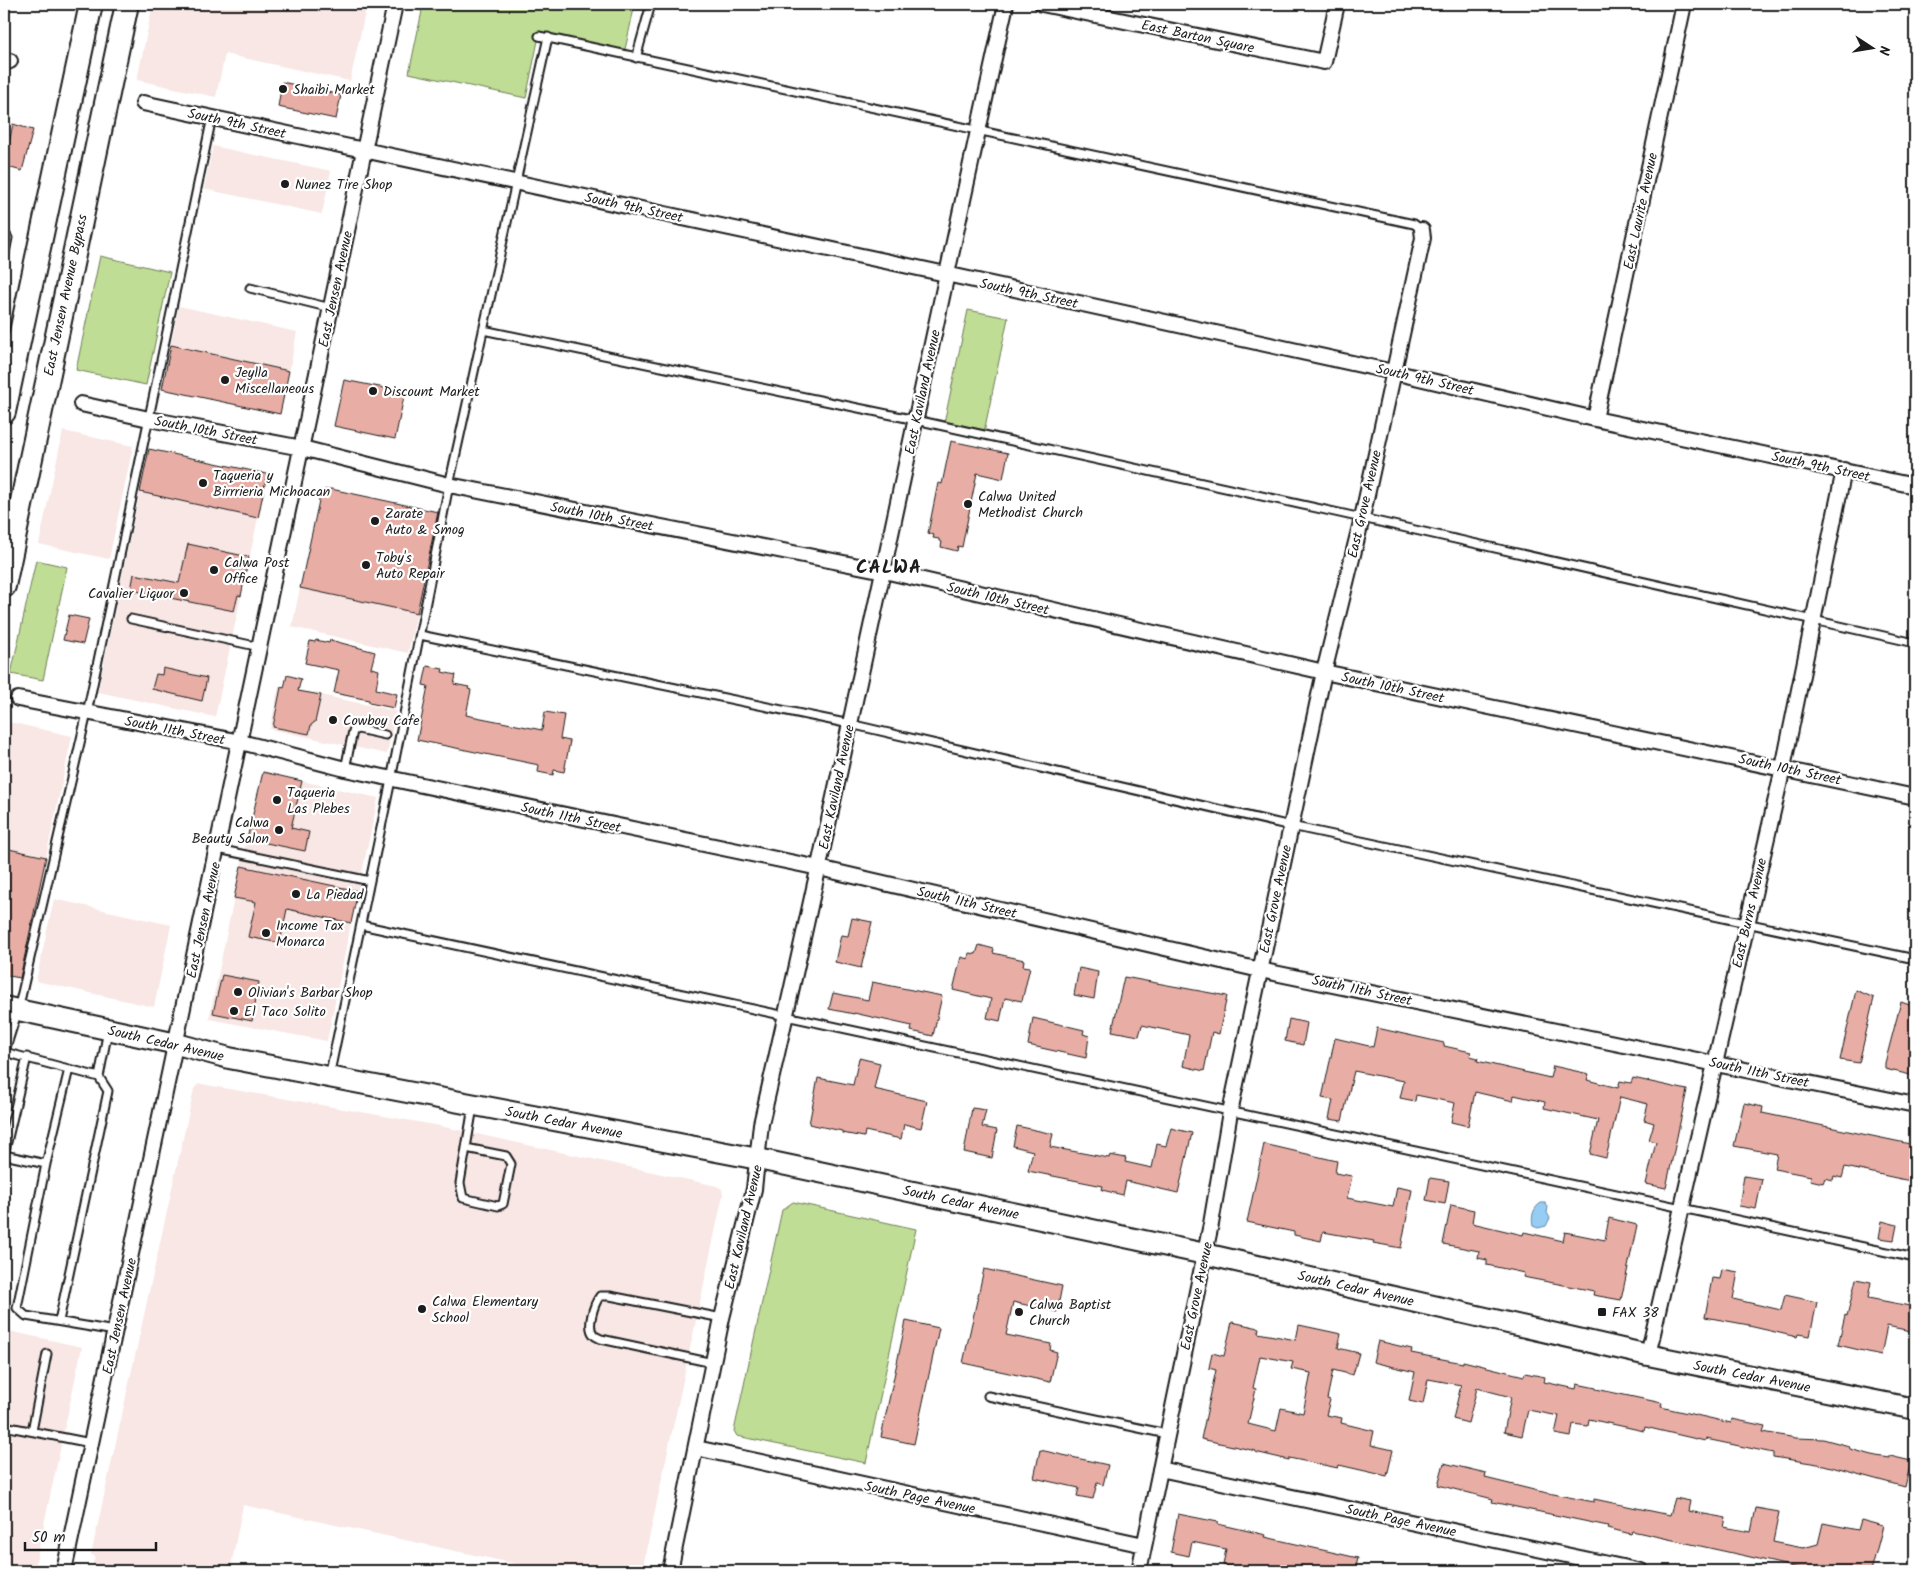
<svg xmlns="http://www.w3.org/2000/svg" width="1919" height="1575" font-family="Kalam,sans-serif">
<rect width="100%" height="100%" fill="#fff"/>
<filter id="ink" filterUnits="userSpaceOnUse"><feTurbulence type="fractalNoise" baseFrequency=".02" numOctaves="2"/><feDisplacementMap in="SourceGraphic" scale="10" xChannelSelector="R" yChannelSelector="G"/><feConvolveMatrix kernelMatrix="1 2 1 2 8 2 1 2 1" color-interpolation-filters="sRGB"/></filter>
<g filter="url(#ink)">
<path fill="#f8e7e4" d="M 153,4 L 367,4 L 350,81 L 225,54 L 216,97 L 137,80 Z
M 213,146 L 331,171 L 322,214 L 204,189 Z
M 179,306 L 297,332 L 289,371 L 171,345 Z
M 63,431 L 133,446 L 109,559 L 39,544 Z
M 140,492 L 258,518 L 215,717 L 98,692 Z
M 300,588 L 417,613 L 408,653 L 292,627 Z
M 279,686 L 396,711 L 387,754 L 270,729 Z
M 4,721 L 72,736 L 46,857 L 4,848 Z
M 302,781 L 378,798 L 358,891 L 241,866 L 247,839 L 305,851 L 309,832 L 291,828 Z
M 234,898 L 351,923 L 327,1041 L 209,1019 Z
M 54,899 L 171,925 L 154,1007 L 36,981 Z
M 201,1084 L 435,1125 L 717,1186 L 722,1189 L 723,1195 L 642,1571 L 548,1571 L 243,1505 L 230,1571 L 91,1571 L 95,1556 L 91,1555 L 194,1089 L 197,1085 Z
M 4,1330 L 82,1347 L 34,1571 L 4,1571 Z"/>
<path fill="#bfdd95" stroke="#6e7c58" d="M 415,4 L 635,4 L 624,54 L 539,36 L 526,98 L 409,73 L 422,11 L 414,9 Z
M 100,256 L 170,272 L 146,385 L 76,370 Z
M 968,310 L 1008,318 L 984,432 L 944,423 Z
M 36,560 L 67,567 L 43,680 L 11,674 Z
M 793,1202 L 916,1229 L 866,1463 L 737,1436 L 734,1431 L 782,1210 Z"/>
<path fill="#96cdf5" stroke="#65869e" d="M 1541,1203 L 1545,1203 L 1548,1207 L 1547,1213 L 1550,1218 L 1546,1226 L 1538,1228 L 1533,1226 C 1531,1217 1533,1208 1541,1203 Z"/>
<path fill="#e8aea5" stroke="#1c1c1c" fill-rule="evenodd" d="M 282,82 L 341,95 L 336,119 L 278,107 Z
M 13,124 L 33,130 L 22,171 L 4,166 Z
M 171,345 L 289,371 L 280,414 L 162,389 Z
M 344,380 L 405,392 L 395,439 L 334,426 Z
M 951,441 L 1008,453 L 1003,479 L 977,473 L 962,547 L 958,546 L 957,551 L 941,547 L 942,542 L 939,541 L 939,539 L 933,538 L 934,535 L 928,533 L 938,483 L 942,484 Z
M 149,449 L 267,474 L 258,518 L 140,492 Z
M 331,489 L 438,512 L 417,613 L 300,588 L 320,496 L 324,490 Z
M 188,544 L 249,557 L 241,596 L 238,595 L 234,611 L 131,590 L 134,574 L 179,583 Z
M 69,615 L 89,619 L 83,644 L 63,640 Z
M 316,640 L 329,643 L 330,640 L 375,652 L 371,668 L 379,670 L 376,689 L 397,694 L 394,708 L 369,703 L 369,700 L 334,693 L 339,670 L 305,663 L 310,641 L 315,642 Z
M 427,666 L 443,669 L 442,672 L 456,675 L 454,684 L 469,687 L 468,689 L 471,690 L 466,715 L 542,730 L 545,712 L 564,715 L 560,739 L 570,741 L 564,772 L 554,770 L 553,775 L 538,772 L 539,765 L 417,740 L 428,686 L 423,685 Z
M 163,668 L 207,678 L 202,701 L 152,689 L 156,674 L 162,675 Z
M 287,675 L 301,679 L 298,691 L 321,695 L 315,722 L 311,725 L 309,734 L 273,727 L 281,687 L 284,688 Z
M 263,772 L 302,781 L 291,828 L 309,832 L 305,851 L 247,839 Z
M 4,848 L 46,857 L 20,978 L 4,975 Z
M 241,866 L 358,891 L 351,923 L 287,909 L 280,943 L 248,937 L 256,902 L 234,898 Z
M 852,918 L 872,922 L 861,968 L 835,962 L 841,935 L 848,936 Z
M 979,945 L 994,949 L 993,953 L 1024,960 L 1023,966 L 1030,967 L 1022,1001 L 1005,998 L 1000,1021 L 987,1018 L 991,999 L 953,990 L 961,957 L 968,959 L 969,953 L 976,954 Z
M 1079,968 L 1098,972 L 1094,999 L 1074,995 Z
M 222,975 L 259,982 L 252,1021 L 213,1013 Z
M 1124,977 L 1227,996 L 1219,1034 L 1212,1032 L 1204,1071 L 1183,1066 L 1189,1035 L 1142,1025 L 1139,1036 L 1112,1031 Z
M 872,982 L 942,996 L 933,1036 L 911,1031 L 912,1026 L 854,1013 L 854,1014 L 829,1009 L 833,993 L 868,1000 Z
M 1856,990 L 1874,998 L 1859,1063 L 1840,1060 Z
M 1901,1002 L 1915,1007 L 1915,1076 L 1885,1069 L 1885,1063 Z
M 1033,1018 L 1084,1030 L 1083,1034 L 1089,1036 L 1086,1058 L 1028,1045 Z
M 1289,1019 L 1307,1023 L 1303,1045 L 1285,1041 Z
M 1377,1028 L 1444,1043 L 1444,1046 L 1471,1052 L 1470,1056 L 1478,1058 L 1477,1061 L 1550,1078 L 1553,1066 L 1589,1074 L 1587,1080 L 1618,1088 L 1620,1081 L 1631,1083 L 1633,1078 L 1687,1090 L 1666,1188 L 1646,1184 L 1656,1142 L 1649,1140 L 1654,1123 L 1644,1120 L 1648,1104 L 1620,1097 L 1606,1158 L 1590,1154 L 1598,1120 L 1544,1108 L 1545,1102 L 1514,1095 L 1513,1101 L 1475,1092 L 1468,1126 L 1451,1122 L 1455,1103 L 1416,1095 L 1415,1101 L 1400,1098 L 1404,1081 L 1354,1071 L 1342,1121 L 1329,1119 L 1333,1100 L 1322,1098 L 1335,1038 L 1373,1047 Z
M 859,1058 L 880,1063 L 874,1089 L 927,1101 L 921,1128 L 904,1124 L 901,1139 L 865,1131 L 864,1137 L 842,1133 L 842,1131 L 809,1124 L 818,1078 L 853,1085 Z
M 1744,1103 L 1763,1107 L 1762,1113 L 1915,1145 L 1915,1182 L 1845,1167 L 1842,1178 L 1834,1176 L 1833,1180 L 1825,1178 L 1823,1183 L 1810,1180 L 1811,1176 L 1774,1169 L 1777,1154 L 1734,1146 Z
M 972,1108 L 986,1110 L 982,1127 L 997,1130 L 992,1158 L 964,1152 Z
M 1017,1126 L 1053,1134 L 1050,1147 L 1109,1158 L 1110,1155 L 1126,1158 L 1125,1162 L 1152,1168 L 1157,1144 L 1166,1146 L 1171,1128 L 1192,1133 L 1178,1193 L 1126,1181 L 1123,1195 L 1102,1190 L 1103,1186 L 1028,1171 L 1033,1151 L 1013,1146 Z
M 1264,1144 L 1337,1161 L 1335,1173 L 1352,1176 L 1347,1198 L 1393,1207 L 1397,1187 L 1412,1190 L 1401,1248 L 1373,1243 L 1374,1241 L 1323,1232 L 1321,1241 L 1294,1235 L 1294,1232 L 1247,1222 Z
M 1744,1176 L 1762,1179 L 1756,1209 L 1739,1206 Z
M 1430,1178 L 1449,1181 L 1445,1204 L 1426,1200 Z
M 1451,1205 L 1474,1210 L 1472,1223 L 1523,1235 L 1524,1232 L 1563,1241 L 1565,1232 L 1605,1240 L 1609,1218 L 1637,1225 L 1621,1300 L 1593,1295 L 1594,1291 L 1523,1277 L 1524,1273 L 1487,1265 L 1487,1260 L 1478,1258 L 1479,1251 L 1443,1244 Z
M 1882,1221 L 1897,1225 L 1894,1240 L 1879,1238 Z
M 984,1269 L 1062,1286 L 1057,1312 L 1013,1302 L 1006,1335 L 1051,1344 L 1050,1350 L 1057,1352 L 1050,1382 L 963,1363 Z
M 1722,1269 L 1738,1272 L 1733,1299 L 1781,1310 L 1785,1295 L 1817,1302 L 1810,1336 L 1798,1334 L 1797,1337 L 1749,1326 L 1749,1325 L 1705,1317 L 1712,1278 L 1720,1279 Z
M 1856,1279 L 1871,1282 L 1868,1298 L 1915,1307 L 1915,1332 L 1887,1326 L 1881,1355 L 1838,1345 L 1845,1315 L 1847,1316 Z
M 906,1321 L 939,1328 L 914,1444 L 881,1437 Z
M 1232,1322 L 1259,1328 L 1258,1333 L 1296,1340 L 1299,1325 L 1341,1334 L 1338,1348 L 1359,1353 L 1353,1375 L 1333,1370 L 1327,1399 L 1330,1400 L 1326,1415 L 1342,1418 L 1341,1423 L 1374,1431 L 1371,1445 L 1393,1450 L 1387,1476 L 1339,1465 L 1338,1468 L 1289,1458 L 1289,1460 L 1255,1452 L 1256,1451 L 1201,1439 L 1216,1370 L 1209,1368 L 1212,1353 L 1224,1356 ZM 1260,1356 L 1293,1362 L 1291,1369 L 1311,1373 L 1303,1413 L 1281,1408 L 1276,1431 L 1248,1424 L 1256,1389 L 1253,1388 Z
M 1378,1341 L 1412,1349 L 1411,1353 L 1463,1363 L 1463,1361 L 1524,1376 L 1525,1373 L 1545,1377 L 1544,1382 L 1576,1389 L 1577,1384 L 1596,1388 L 1596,1389 L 1662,1403 L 1661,1407 L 1731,1423 L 1732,1419 L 1765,1426 L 1763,1432 L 1796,1438 L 1823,1439 L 1849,1446 L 1850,1449 L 1876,1456 L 1890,1458 L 1890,1456 L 1911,1461 L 1905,1487 L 1824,1465 L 1773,1457 L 1773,1453 L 1706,1439 L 1705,1441 L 1645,1427 L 1644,1431 L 1589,1419 L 1588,1426 L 1573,1424 L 1571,1437 L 1555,1434 L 1559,1416 L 1528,1410 L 1522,1436 L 1504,1432 L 1511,1397 L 1477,1388 L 1468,1423 L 1453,1419 L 1461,1385 L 1428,1379 L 1423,1404 L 1409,1401 L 1415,1372 L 1373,1362 Z
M 1040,1450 L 1108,1465 L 1103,1485 L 1097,1483 L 1093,1499 L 1077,1496 L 1079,1488 L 1034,1478 Z
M 1444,1463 L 1486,1473 L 1485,1478 L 1538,1491 L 1594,1502 L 1594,1499 L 1670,1515 L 1675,1498 L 1690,1501 L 1688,1511 L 1726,1518 L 1724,1527 L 1751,1532 L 1756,1508 L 1779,1512 L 1773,1542 L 1803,1548 L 1818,1544 L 1823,1523 L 1858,1530 L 1861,1520 L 1883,1526 L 1871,1571 L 1801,1571 L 1802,1569 L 1746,1556 L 1632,1531 L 1631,1534 L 1607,1528 L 1608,1526 L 1492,1502 L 1493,1499 L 1438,1485 Z
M 1178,1514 L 1218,1522 L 1218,1524 L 1266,1535 L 1265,1537 L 1358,1558 L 1355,1571 L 1248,1571 L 1223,1565 L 1226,1549 L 1192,1542 L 1189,1556 L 1171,1552 Z"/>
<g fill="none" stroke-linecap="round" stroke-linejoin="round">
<defs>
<path id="service" d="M 539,36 L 1414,224 L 1422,230
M 636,58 L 651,4
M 4,232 L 8,238 L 4,258
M 250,288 L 331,308
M 483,330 L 916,420 L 1362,518 L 1915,643
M 131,619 L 260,647
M 420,635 L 850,724 L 1291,826 L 1915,959
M 345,769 L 353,731 L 358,729 L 385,735
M 218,849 L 370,881
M 361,925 L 1915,1258
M 5,1051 L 18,1010 L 87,713 L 212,117
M 4,1052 L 99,1077 L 108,1091 L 59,1321
M 69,1069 L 46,1164 L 17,1308 L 26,1316 L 115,1331
M 99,1077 L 108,1030
M 329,1077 L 391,780 L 449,485 L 548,37
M 466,1148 L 506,1156 L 511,1164 L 503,1204 L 498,1206 L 463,1198 L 460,1183 L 473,1107
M 4,1155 L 27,1057
M 4,1155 L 46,1164
M 713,1363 L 601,1339 C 599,1338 596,1337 594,1335 C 586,1327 594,1304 600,1296 L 610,1296 L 722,1318
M 988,1396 L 1167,1434
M 4,1426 L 91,1443
M 32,1431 L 47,1354"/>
<path id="minor" d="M 1042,4 L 1324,62 L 1337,4
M 4,63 L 10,61
M 143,103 L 946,274 L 1393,372 L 1595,419 L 1915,486
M 81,404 L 149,419 L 302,448 L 449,485 L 884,571 L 1324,672 L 1915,797
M 1595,419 L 1684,4
M 18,699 L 241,742 L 345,769 L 819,868 L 1260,970 L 1915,1105
M 1648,1355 L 1783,768 L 1844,470
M 696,1448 L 1144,1545
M 1160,1469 L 1641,1571
M 64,1571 L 395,4
M 670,1571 L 722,1318 L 754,1189 L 761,1124 C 847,751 923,377 1006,4
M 1139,1571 L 1211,1224 L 1230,1112 L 1324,672 L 1362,518 L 1423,238 L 1422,230"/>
<path id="secondary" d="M 4,1007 L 177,1044 L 229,1058 L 758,1159 L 1205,1254 L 1648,1355 L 1915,1409"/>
<path id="primary" d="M 4,412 L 91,4
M 4,586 L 127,4"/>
</defs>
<use href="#service" stroke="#1c1c1c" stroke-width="11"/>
<use href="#minor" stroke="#1c1c1c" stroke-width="18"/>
<use href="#secondary" stroke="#1c1c1c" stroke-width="24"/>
<use href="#primary" stroke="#1c1c1c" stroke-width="26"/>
<use href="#service" stroke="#fff" stroke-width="7"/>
<use href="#minor" stroke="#fff" stroke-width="14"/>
<use href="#secondary" stroke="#fff" stroke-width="20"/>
<use href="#primary" stroke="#fff" stroke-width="22"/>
</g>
</g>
<g fill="#1c1c1c" stroke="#fff" stroke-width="2">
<circle cx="283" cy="89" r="5"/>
<circle cx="285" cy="184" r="5"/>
<circle cx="225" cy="380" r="5"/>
<circle cx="373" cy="391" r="5"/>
<circle cx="203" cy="483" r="5"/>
<circle cx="968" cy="504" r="5"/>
<circle cx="375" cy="521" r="5"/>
<circle cx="366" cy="565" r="5"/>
<circle cx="214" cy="570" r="5"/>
<circle cx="184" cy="593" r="5"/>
<circle cx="333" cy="720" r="5"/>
<circle cx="277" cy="800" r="5"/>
<circle cx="279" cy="830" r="5"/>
<circle cx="296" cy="894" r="5"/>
<circle cx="266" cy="933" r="5"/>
<circle cx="238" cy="992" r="5"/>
<circle cx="234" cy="1011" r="5"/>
<circle cx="422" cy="1309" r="5"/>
<circle cx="1019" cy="1312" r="5"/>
<rect x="1597" y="1307" width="10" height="10" rx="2.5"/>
</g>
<g text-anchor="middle" stroke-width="4.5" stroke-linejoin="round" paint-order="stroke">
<g font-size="14" fill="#1c1c1c" stroke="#fff">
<text transform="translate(1198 36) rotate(12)" y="5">East Barton Square</text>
<text transform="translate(237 123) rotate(12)" y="5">South 9th Street</text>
<text transform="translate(634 207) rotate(12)" y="5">South 9th Street</text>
<text transform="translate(1640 211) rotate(-78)" y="5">East Laurite Avenue</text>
<text transform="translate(335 289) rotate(-78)" y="5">East Jensen Avenue</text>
<text transform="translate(1029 293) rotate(12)" y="5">South 9th Street</text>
<text transform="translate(65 295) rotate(-78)" y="5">East Jensen Avenue Bypass</text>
<text transform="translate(1425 379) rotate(13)" y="5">South 9th Street</text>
<text transform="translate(922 392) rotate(-78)" y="5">East Kaviland Avenue</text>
<text transform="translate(206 430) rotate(11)" y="5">South 10th Street</text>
<text transform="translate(1821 466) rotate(12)" y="5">South 9th Street</text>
<text transform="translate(1364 504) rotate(-77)" y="5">East Grove Avenue</text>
<text transform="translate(602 516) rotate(11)" y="5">South 10th Street</text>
<text transform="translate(998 598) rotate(13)" y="5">South 10th Street</text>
<text transform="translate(1393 687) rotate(12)" y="5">South 10th Street</text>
<text transform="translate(175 730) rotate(11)" y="5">South 11th Street</text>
<text transform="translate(1790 769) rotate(12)" y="5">South 10th Street</text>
<text transform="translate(836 787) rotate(-78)" y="5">East Kaviland Avenue</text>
<text transform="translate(571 817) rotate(12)" y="5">South 11th Street</text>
<text transform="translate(1275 899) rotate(-78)" y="5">East Grove Avenue</text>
<text transform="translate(967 902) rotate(13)" y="5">South 11th Street</text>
<text transform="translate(1749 913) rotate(-77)" y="5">East Burns Avenue</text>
<text transform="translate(203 920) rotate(-78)" y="5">East Jensen Avenue</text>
<text transform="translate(1362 990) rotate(12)" y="5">South 11th Street</text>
<text transform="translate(166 1043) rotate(13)" y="5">South Cedar Avenue</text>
<text transform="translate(1759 1072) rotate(12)" y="5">South 11th Street</text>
<text transform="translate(564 1122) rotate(11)" y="5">South Cedar Avenue</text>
<text transform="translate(961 1202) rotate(12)" y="5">South Cedar Avenue</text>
<text transform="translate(743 1227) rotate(-77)" y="5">East Kaviland Avenue</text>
<text transform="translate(1356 1288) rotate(13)" y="5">South Cedar Avenue</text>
<text transform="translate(1196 1296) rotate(-78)" y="5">East Grove Avenue</text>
<text transform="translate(119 1316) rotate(-78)" y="5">East Jensen Avenue</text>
<text transform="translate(1752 1376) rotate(11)" y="5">South Cedar Avenue</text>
<text transform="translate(920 1497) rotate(12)" y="5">South Page Avenue</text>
<text transform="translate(1401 1520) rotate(12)" y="5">South Page Avenue</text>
</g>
<g font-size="14" fill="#1c1c1c" stroke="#fff" text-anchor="start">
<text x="293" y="94">Shaibi Market</text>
<text x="295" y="189">Nunez Tire Shop</text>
<text x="235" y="377">Jeylla<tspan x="235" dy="16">Miscellaneous</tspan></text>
<text x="383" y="396">Discount Market</text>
<text x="213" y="480">Taqueria y<tspan x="213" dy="16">Birrrieria Michoacan</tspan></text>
<text x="978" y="501">Calwa United<tspan x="978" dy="16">Methodist Church</tspan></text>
<text x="385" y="518">Zarate<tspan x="385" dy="16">Auto &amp; Smog</tspan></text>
<text x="376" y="562">Toby's<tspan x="376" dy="16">Auto Repair</tspan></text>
<text x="224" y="567">Calwa Post<tspan x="224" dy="16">Office</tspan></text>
<text x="174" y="598" text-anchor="end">Cavalier Liquor</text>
<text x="343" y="725">Cowboy Cafe</text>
<text x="287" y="797">Taqueria<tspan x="287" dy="16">Las Plebes</tspan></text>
<text x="269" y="827" text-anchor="end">Calwa<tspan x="269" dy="16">Beauty Salon</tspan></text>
<text x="306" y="899">La Piedad</text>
<text x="276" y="930">Income Tax<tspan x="276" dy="16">Monarca</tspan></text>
<text x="248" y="997">Olivian's Barbar Shop</text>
<text x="244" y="1016">El Taco Solito</text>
<text x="432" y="1306">Calwa Elementary<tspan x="432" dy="16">School</tspan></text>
<text x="1029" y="1309">Calwa Baptist<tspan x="1029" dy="16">Church</tspan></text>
<text x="1612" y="1317">FAX 38</text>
</g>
<g font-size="19" font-weight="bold" letter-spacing="1" fill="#1c1c1c" stroke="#fff">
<text x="889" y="573">CALWA</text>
</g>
</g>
<rect width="1919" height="1575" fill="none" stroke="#fff" stroke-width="20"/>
<rect x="10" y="10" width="1899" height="1555" fill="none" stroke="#1c1c1c" stroke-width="2" filter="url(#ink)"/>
<g transform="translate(1872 48) rotate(102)" stroke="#ffffff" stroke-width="4" paint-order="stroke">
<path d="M0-4L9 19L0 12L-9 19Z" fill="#1c1c1c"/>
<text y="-8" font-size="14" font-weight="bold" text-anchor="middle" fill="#1c1c1c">N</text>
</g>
<path d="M25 1542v8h131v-8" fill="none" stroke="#1c1c1c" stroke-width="2.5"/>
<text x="32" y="1542" font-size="15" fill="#1c1c1c" stroke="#ffffff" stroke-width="4" paint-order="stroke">50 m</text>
</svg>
